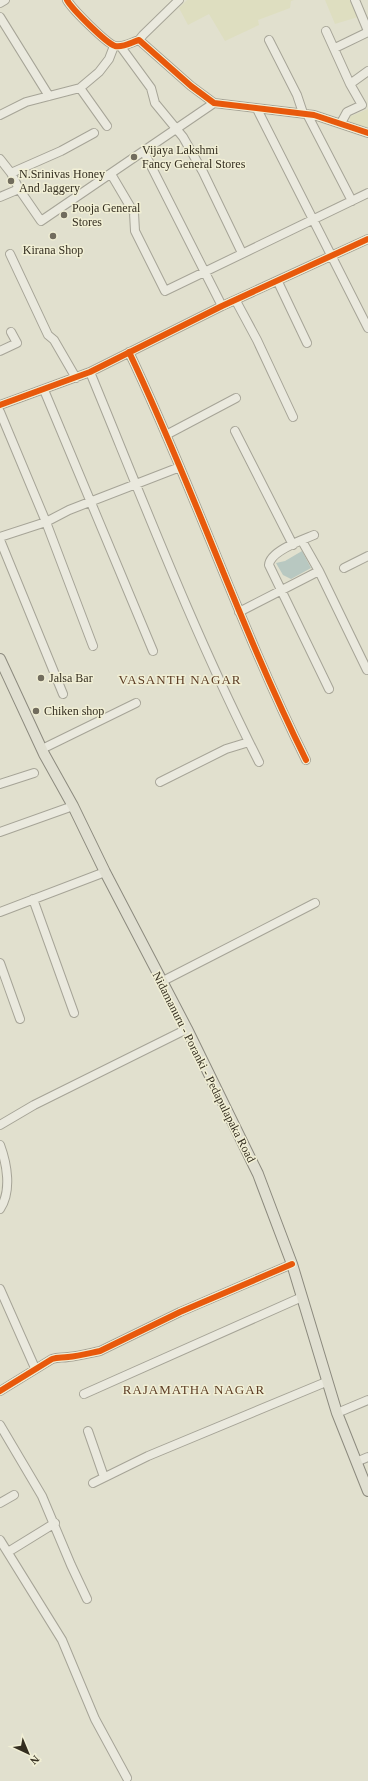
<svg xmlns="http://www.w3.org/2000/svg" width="368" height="1781" font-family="'Times New Roman',serif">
<rect width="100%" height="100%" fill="#e1e0ce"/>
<path fill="#dedec0" d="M 187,0 L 294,0 L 291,1 L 290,8 L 258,20 L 259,25 L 225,41 L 209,14 L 188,25 L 179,8 Z
M 325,0 L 351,0 L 358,17 L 335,24 Z
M 368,109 L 368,129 L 351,123 L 349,117 Z"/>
<path fill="#b8c8c1" d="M 302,551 L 311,568 L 291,579 L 283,575 L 276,563 L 285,561 Z"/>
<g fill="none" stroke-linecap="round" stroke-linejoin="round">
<defs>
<path id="minor" d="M 67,0 C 72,9 106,43 115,46 C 123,48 132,42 139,40 L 191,86 L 214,103 L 314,115 L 368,133
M 355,0 L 368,31
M 0,3 L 5,0
M 0,17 L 49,96
M 326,31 L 350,84
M 139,40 L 143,35 L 179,0
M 269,40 L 297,95 L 303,113
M 121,47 L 151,88 L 155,103 L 183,137 L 203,172 L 242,253
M 335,48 L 368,32
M 80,88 L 107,126
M 257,109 L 368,328
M 307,114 L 352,201
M 0,115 L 26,102 L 80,88 L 99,72 L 109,59 L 114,46
M 341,123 L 347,112 L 362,105 L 350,84 L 368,71
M 144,152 L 222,306
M 0,159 L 11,173 L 19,189 L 41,221 L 214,103
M 11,173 L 61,151 L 94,133
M 111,174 L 134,213 L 135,231 L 165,291 L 368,193
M 0,197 L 19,189
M 10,254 L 48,335 L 54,340 L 76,378
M 278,282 L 307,343
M 236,301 L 257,340 L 293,417
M 0,351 L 17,343 L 11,332
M 129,352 C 193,486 240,627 306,760
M 90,372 C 144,503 195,636 259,762
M 44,390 L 153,651
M 0,405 L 90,372 L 222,306 L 368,239
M 0,412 L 46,522 L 93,646
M 235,431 L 293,545
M 166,435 L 236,398
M 314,535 C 302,540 270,551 269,565 L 329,689
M 0,537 L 46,522 L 69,510 L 180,467
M 0,540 L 63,694
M 302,541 L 319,571 L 367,670
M 344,568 L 368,556
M 239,612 L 319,571
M 42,749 L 136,703
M 160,782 L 226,749 L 249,742
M 0,784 L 34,773
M 0,832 L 73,806
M 33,899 L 74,1013
M 0,912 L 105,872
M 0,963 L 20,1019
M 161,982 L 315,903
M 0,1125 L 34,1105 L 187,1029
M 0,1145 C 7,1164 12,1191 0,1209
M 0,1289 L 35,1368
M 0,1391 L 52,1359 C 58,1357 62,1358 68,1357 C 79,1356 90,1353 100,1351 L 180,1312 L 292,1264
M 84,1394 L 302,1297
M 337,1413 L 368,1400
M 0,1425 L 42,1496 L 71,1565 L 87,1599
M 88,1431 L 104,1477
M 356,1462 L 368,1457
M 93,1483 L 148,1456 L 326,1382
M 0,1503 L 14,1495
M 0,1540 L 62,1640 L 95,1719 L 127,1778
M 8,1552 L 55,1523"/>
<path id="major" d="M 0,659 L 44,754 L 73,806 L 105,872 L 187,1029 L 258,1174 L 292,1264 L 337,1413 L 368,1491"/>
</defs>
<use href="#minor" stroke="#a6a497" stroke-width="10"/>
<use href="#major" stroke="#8c8a7e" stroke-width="12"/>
<use href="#minor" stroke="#eae9de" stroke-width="8"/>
<use href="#major" stroke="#e0dfd1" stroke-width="10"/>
<defs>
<path id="cycleway" d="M 67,0 C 72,9 106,43 115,46 C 123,48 132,42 139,40 L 191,86 L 214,103 L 314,115 L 368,133
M 129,352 C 193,486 240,627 306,760
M 0,405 L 90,372 L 222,306 L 368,239
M 0,1391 L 52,1359 C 58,1357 62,1358 68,1357 C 79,1356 90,1353 100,1351 L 180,1312 L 292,1264"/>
</defs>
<use href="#cycleway" stroke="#f1efd5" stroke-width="8"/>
<use href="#cycleway" stroke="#e8590c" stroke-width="6"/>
</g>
<g fill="#716c5d" stroke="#f1efd5" stroke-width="1.5">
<circle cx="134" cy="157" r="4"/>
<circle cx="11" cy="181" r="4"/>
<circle cx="64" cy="215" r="4"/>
<circle cx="53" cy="236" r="4"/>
<circle cx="41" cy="678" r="4"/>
<circle cx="36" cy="711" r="4"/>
</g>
<g text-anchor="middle" stroke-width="3" stroke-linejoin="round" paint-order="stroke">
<g font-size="12" fill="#342e20" stroke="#f1efd5" text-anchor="start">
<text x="142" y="154">Vijaya Lakshmi<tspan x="142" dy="14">Fancy General Stores</tspan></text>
<text x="19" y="178">N.Srinivas Honey<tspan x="19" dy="14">And Jaggery</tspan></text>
<text x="72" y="212">Pooja General<tspan x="72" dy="14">Stores</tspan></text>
<text x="53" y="254" text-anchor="middle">Kirana Shop</text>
<text x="49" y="682">Jalsa Bar</text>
<text x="44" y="715">Chiken shop</text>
</g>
<g font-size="12" fill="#342e20" stroke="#f1efd5">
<text transform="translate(204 1067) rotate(63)" y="4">Nidamanuru - Poranki - Pedapulapaka Road</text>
</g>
<g font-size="13" letter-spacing="1" fill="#5c3c24" stroke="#f1efd5">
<text x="180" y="684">VASANTH NAGAR</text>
<text x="194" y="1394">RAJAMATHA NAGAR</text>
</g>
</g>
<g transform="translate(28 1753) rotate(136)" stroke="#f1efd5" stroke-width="3" paint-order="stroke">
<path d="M0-3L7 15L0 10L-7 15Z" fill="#342e20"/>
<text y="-6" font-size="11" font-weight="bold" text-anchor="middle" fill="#342e20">N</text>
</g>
</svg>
